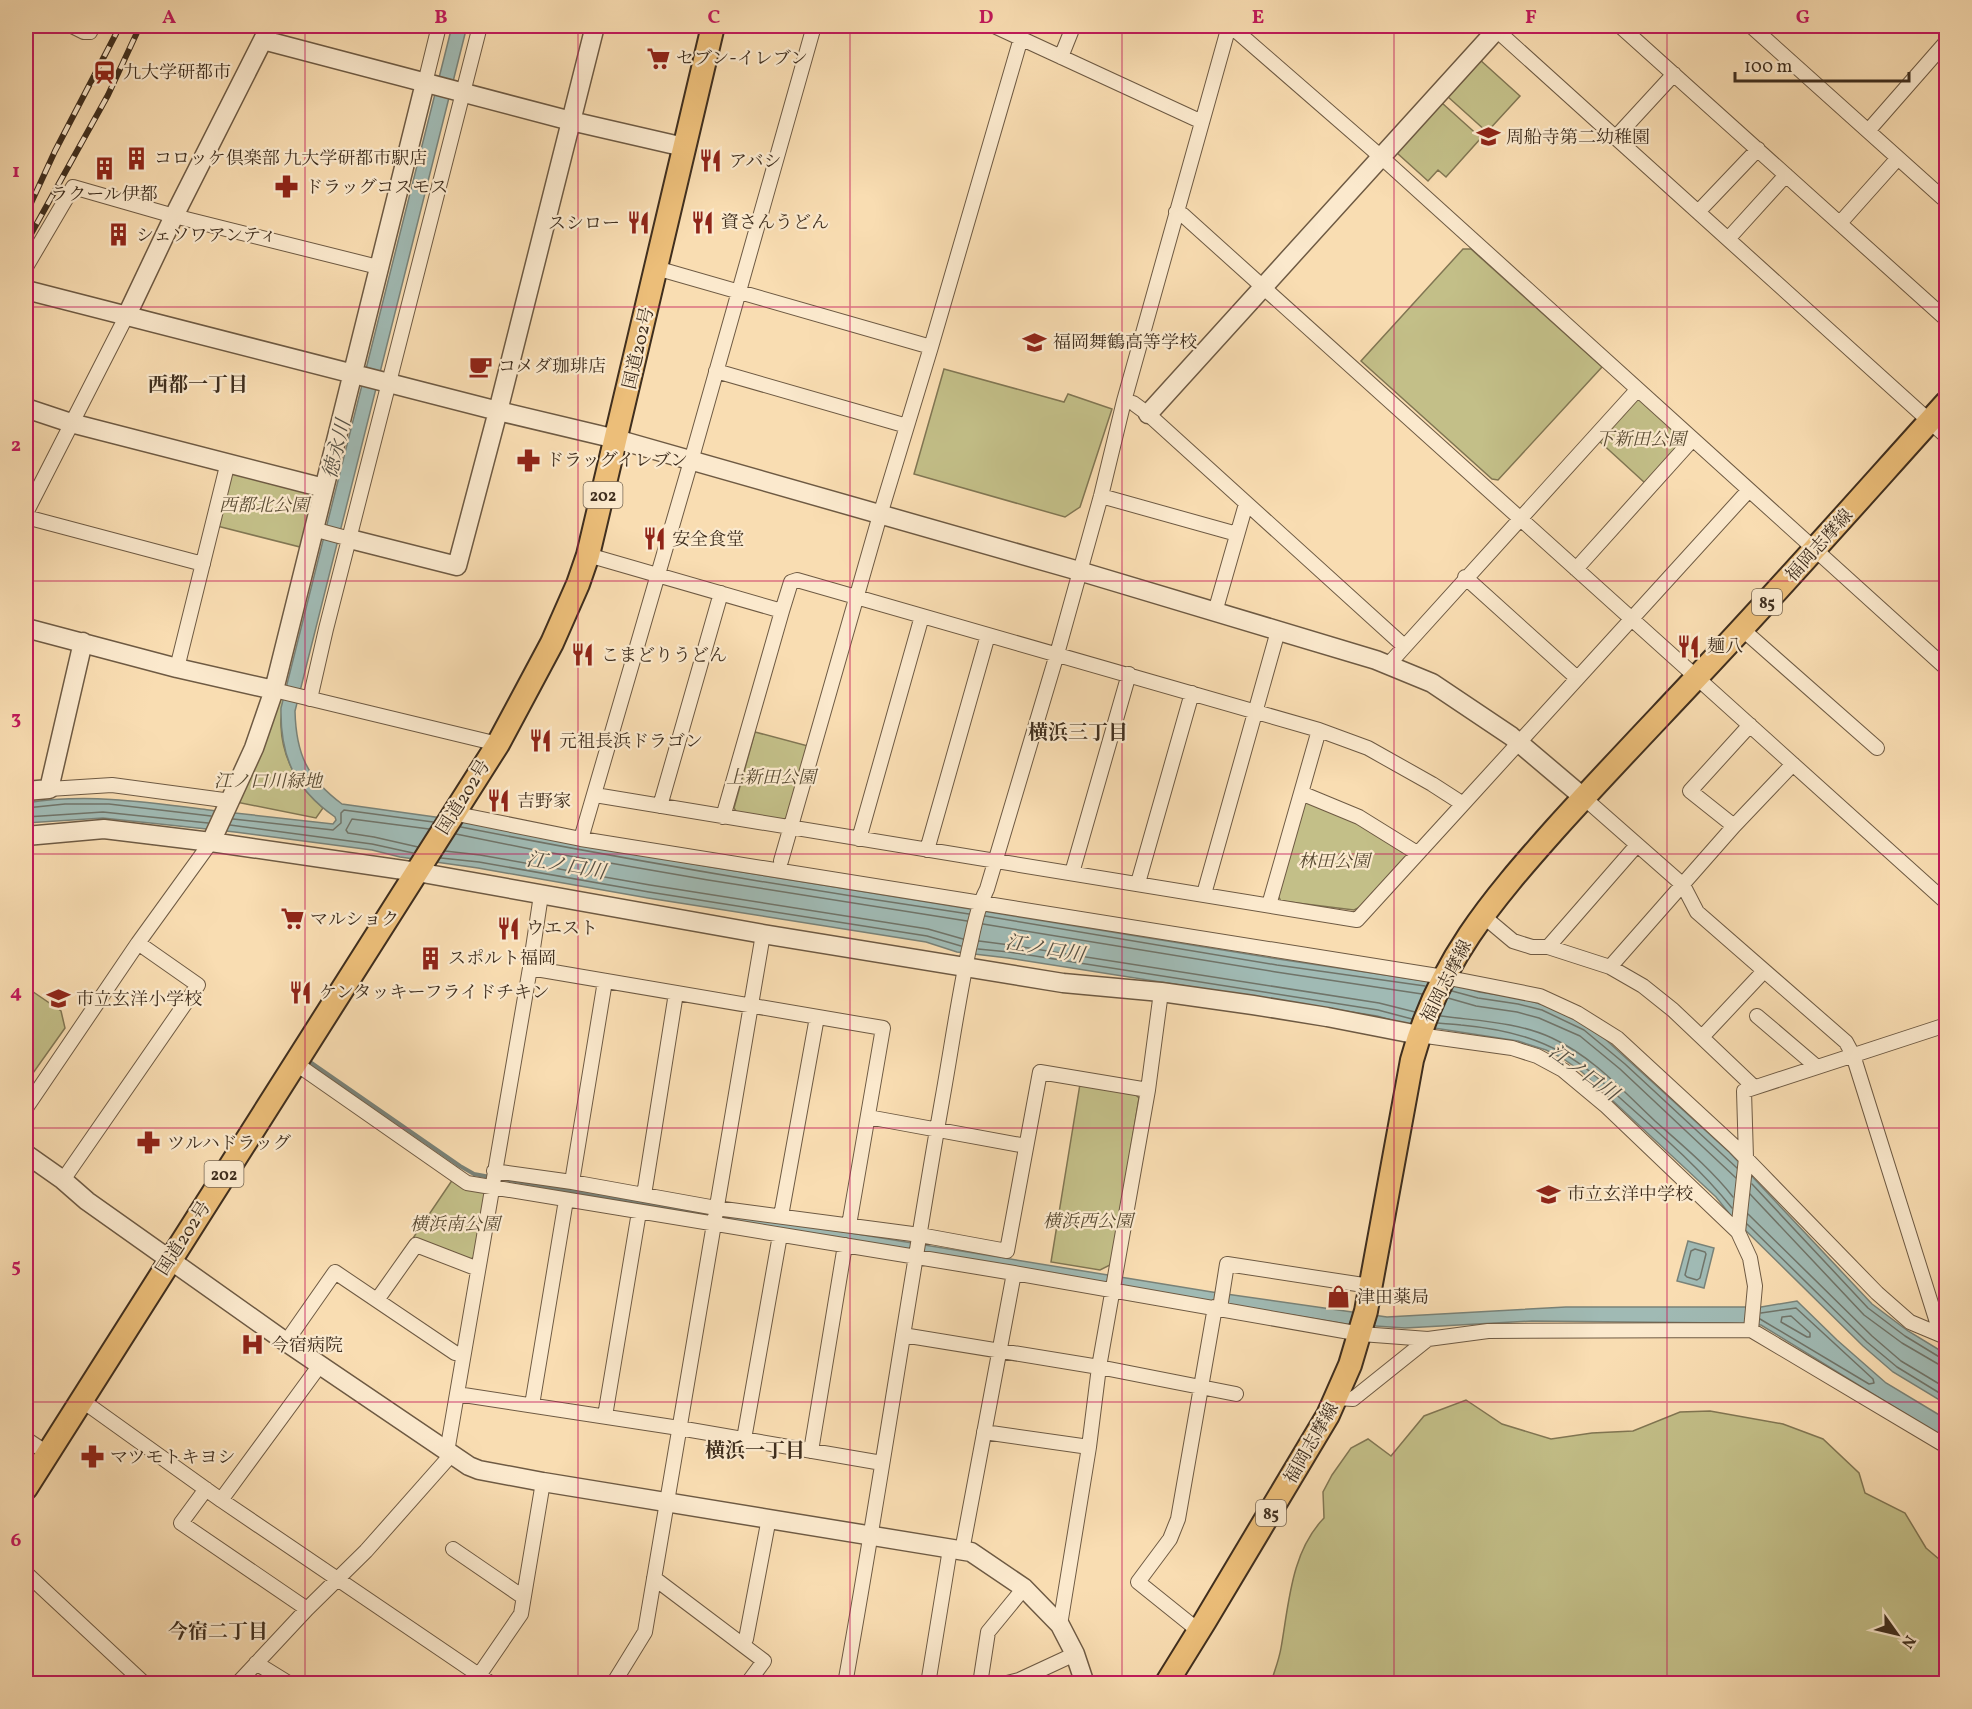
<svg xmlns="http://www.w3.org/2000/svg" width="1972" height="1709" font-family="Vollkorn,'Noto Serif JP',serif">
<rect width="100%" height="100%" fill="#f9ddb2"/>
<filter id="stains"><feTurbulence type="fractalNoise" baseFrequency=".00333" numOctaves="4"/><feColorMatrix values="0 0 0 0 .2 0 0 0 0 .09 0 0 0 0 .02 0 0 0 .5 -.17"/></filter>
<radialGradient id="worn" r=".72"><stop offset=".6" stop-color="#630" stop-opacity="0"/><stop offset="1" stop-color="#630" stop-opacity=".3"/></radialGradient>
<path fill="#c3bf88" stroke="#817653" stroke-width="1.5" d="M 1479,59 L 1520,96 L 1487,132 L 1447,96 Z
M 1442,103 L 1481,138 L 1446,177 L 1438,170 L 1428,181 L 1397,153 Z
M 1463,249 L 1471,249 L 1602,367 L 1498,480 L 1492,479 L 1361,361 Z
M 944,369 L 1064,402 L 1068,394 L 1112,409 L 1080,507 L 1065,517 L 914,474 Z
M 1635,400 L 1642,400 L 1682,437 L 1683,443 L 1645,483 L 1598,440 Z
M 228,462 L 324,488 L 308,549 L 213,525 Z
M 274,690 L 285,693 C 284,704 280,715 281,726 C 282,758 299,788 323,808 L 316,818 L 231,801 Z
M 755,732 L 808,746 L 789,816 L 785,820 L 737,813 L 734,808 Z
M 1308,802 L 1336,811 L 1406,850 L 1406,856 L 1360,907 L 1354,910 L 1281,901 L 1277,894 L 1303,804 Z
M 26,987 L 61,1011 L 65,1028 L 26,1083 Z
M 1080,1084 L 1134,1093 L 1139,1098 L 1112,1264 L 1100,1270 L 1051,1262 Z
M 453,1179 L 482,1191 L 486,1195 L 476,1256 L 471,1259 L 413,1238 Z
M 1466,1400 L 1502,1424 L 1551,1439 L 1592,1433 L 1633,1431 L 1680,1412 L 1710,1411 L 1783,1424 L 1823,1439 L 1859,1473 L 1865,1493 L 1905,1513 L 1926,1548 L 1946,1565 L 1946,1683 L 1271,1683 C 1274,1672 1279,1660 1281,1648 C 1289,1603 1291,1552 1324,1518 L 1323,1492 L 1332,1475 L 1351,1448 L 1368,1439 L 1391,1456 L 1424,1416 Z"/>
<path fill="#a0bab4" stroke="#798278" stroke-width="1.5" d="M 452,26 L 467,26 L 295,711 C 296,754 307,778 342,804 L 464,821 L 537,836 L 711,867 L 1278,959 L 1459,986 L 1479,992 L 1520,998 L 1544,1005 L 1567,1014 L 1604,1038 L 1729,1152 L 1872,1304 L 1908,1331 L 1946,1354 L 1946,1404 L 1893,1372 L 1863,1346 L 1732,1217 L 1716,1197 L 1582,1072 L 1562,1058 L 1546,1050 L 1518,1041 L 1402,1023 L 1377,1016 L 1008,958 L 957,952 L 926,942 L 648,898 L 478,868 L 400,857 L 372,850 L 235,832 L 103,818 L 26,823 L 26,803 C 87,793 147,802 209,810 C 250,815 291,819 333,824 L 336,820 L 335,817 C 295,789 280,757 281,708 Z
M 722,1212 L 1212,1292 L 1387,1317 L 1566,1307 L 1761,1307 L 1797,1301 L 1837,1340 L 1886,1383 L 1946,1419 L 1946,1439 L 1761,1325 L 1727,1323 L 1532,1321 L 1405,1328 L 1346,1324 L 722,1220 Z
M 1688,1241 L 1714,1248 L 1704,1288 L 1677,1281 Z"/>
<g fill="none" stroke-linecap="round" stroke-linejoin="round">
<path stroke="#707469" stroke-width="1.5" d="M 26,808 L 65,804 L 109,804 L 211,816
M 26,817 L 103,812 L 208,823
M 233,819 L 333,830 L 341,823 L 341,813 L 344,810 L 433,822
M 230,825 L 372,844 L 413,853
M 461,827 C 629,860 799,889 969,914
M 456,834 L 535,850 L 708,880 L 967,921
M 418,847 L 374,837 L 348,833 L 346,830 L 352,819 L 429,829
M 445,851 L 480,855 L 650,885 L 928,929 L 963,939
M 441,858 L 479,862 L 649,892 L 927,936 L 961,946
M 985,916 L 1277,965 L 1425,986
M 983,924 L 1276,972 L 1422,994
M 979,941 L 1010,945 L 1379,1003 L 1415,1012
M 978,949 L 1009,952 L 1378,1010 L 1412,1019
M 1452,991 L 1478,998 L 1518,1004 L 1542,1010 L 1584,1030 L 1625,1064 L 1737,1168
M 1448,998 L 1476,1006 L 1517,1012 L 1539,1018 L 1580,1036 L 1620,1069 L 1736,1178
M 1441,1016 C 1478,1021 1518,1022 1552,1038 C 1593,1057 1623,1091 1655,1121 C 1682,1145 1711,1169 1733,1197
M 1438,1023 C 1445,1024 1453,1024 1461,1025 C 1515,1030 1559,1043 1600,1080 C 1645,1121 1694,1161 1732,1208
M 1752,1184 L 1868,1308 L 1905,1336 L 1941,1358 L 1946,1358
M 1750,1194 L 1864,1315 L 1902,1343 L 1938,1364 L 1946,1366
M 1748,1214 L 1872,1336 L 1901,1361 L 1946,1388
M 1747,1224 L 1867,1342 L 1897,1367 L 1946,1397
M 1695,1249 L 1705,1252 L 1706,1254 L 1700,1278 L 1697,1280 L 1687,1277 L 1685,1275 L 1691,1251 Z
M 1791,1316 L 1810,1333 L 1810,1337 L 1807,1337 L 1781,1322 L 1782,1317 Z
M 1760,1319 L 1869,1384 L 1874,1383 L 1873,1379 L 1796,1308 L 1761,1313"/>
<path stroke="#798278" stroke-width="4" d="M 310,1062 L 460,1166 L 474,1174 L 490,1177
M 497,1178 L 711,1215"/>
<defs>
<path id="minor" d="M 72,26 L 84,32 L 90,32 L 93,26
M 994,26 L 1202,122
M 1492,26 L 1946,436
M 1620,26 L 1946,319
M 1751,26 L 1946,201
M 1229,27 L 1234,29 L 1380,156 L 1946,668
M 1061,57 L 1071,32 L 1072,26
M 425,83 L 439,26
M 1868,131 L 1946,42
M 1616,137 L 1674,74
M 1176,212 L 1183,215 L 1946,902
M 1698,212 L 1758,149
M 1840,223 L 1898,158
M 1728,239 L 1786,175
M 26,267 L 73,187 L 174,216 L 378,267
M 656,268 L 931,347
M 716,371 L 907,426
M 1124,401 L 1133,403 L 1148,414 L 1404,646
M 1101,496 L 1237,534
M 26,513 L 127,315
M 26,517 L 203,564
M 313,529 L 350,539
M 588,555 L 782,611
M 1576,569 L 1692,440
M 1465,577 L 1577,678
M 1215,612 L 1246,504
M 1742,629 L 1877,748
M 1388,665 L 1637,390
M 177,668 L 228,462
M 274,690 L 498,744
M 310,699 L 326,629 L 480,26
M 49,789 L 112,785 L 231,801
M 1301,793 L 1359,817 L 1417,853
M 595,795 C 849,839 1103,877 1357,920 L 1463,804
M 1583,797 L 1683,885 L 1697,912 L 1846,1042 L 1853,1055 L 1941,1335 L 1945,1337
M 660,806 L 721,593
M 455,809 L 462,815 L 581,839 L 1444,977 L 1540,996 L 1577,1013 L 1617,1038 L 1734,1146 L 1877,1293 L 1910,1322 L 1941,1335
M 723,817 L 782,611 L 791,582 L 797,580 L 1319,730 L 1368,748 L 1432,784 L 1463,804 L 1749,490
M 1734,826 L 1690,791 L 1750,725
M 581,839 L 691,461 L 814,26
M 859,839 L 922,616
M 927,850 L 988,635
M 781,861 L 880,515 L 931,347 L 1021,38
M 1072,873 L 1129,674
M 1138,883 L 1192,693
M 1204,894 L 1278,631
M 1269,905 L 1319,730
M 1482,915 L 1513,941 L 1532,947 L 1548,947 L 1610,967 L 1643,986 L 1673,1010 L 1753,1086
M 1548,947 L 1637,845
M 1610,967 L 1734,826 L 1793,764
M 530,968 L 883,1028 L 849,1225
M 1757,1016 L 1817,1067
M 1419,1035 L 1512,1048 L 1537,1056 L 1563,1070 L 1605,1105 L 1738,1232 L 1750,1258 L 1755,1286 L 1751,1330
M 1702,1037 L 1764,971
M 295,1063 L 467,1183 L 1014,1273 L 1361,1334 L 1428,1339 L 1488,1331 L 1751,1330 L 1946,1446
M 26,1108 L 138,943 L 211,842
M 868,1117 L 1026,1146
M 494,1171 L 572,1182 L 716,1208 L 920,1235 L 1007,1251 L 1040,1072 L 1148,1090
M 63,1180 L 198,985 L 138,943
M 572,1182 L 605,981
M 644,1195 L 676,993
M 781,1216 L 817,1017
M 1738,1232 L 1746,1158 L 1744,1091 L 1946,1025
M 377,1300 L 416,1245 L 478,1269
M 1220,1308 L 1227,1264 L 1370,1286
M 903,1335 L 1099,1367 L 1236,1394
M 286,1342 L 335,1272 L 455,1353 L 463,1354
M 457,1394 L 679,1428 L 882,1463
M 1337,1398 L 1353,1399 L 1428,1339
M 80,1399 L 221,1500 L 492,1684
M 532,1405 L 566,1200
M 605,1416 L 639,1212
M 984,1432 L 1089,1447
M 26,1439 L 47,1453
M 744,1439 L 780,1235
M 811,1451 L 845,1245
M 447,1452 L 530,968 L 541,895
M 206,1489 L 181,1523 L 307,1609 L 237,1684
M 221,1500 L 320,1365
M 453,1549 L 523,1597
M 962,1551 L 1014,1273
M 26,1573 L 145,1684
M 654,1578 L 764,1661 L 747,1684
M 307,1609 L 366,1551 L 451,1455
M 1060,1625 L 1089,1447 L 1099,1367 L 1148,1090 L 1161,992
M 1199,1631 L 1138,1582 L 1170,1539 L 1178,1519 L 1215,1307
M 742,1644 L 746,1639 L 769,1518
M 256,1663 L 290,1684
M 473,1684 L 521,1614 L 543,1482
M 613,1684 L 645,1632 L 763,934
M 845,1684 C 880,1490 908,1295 942,1101 C 951,1051 958,1000 969,949 C 974,928 977,908 987,889 L 1057,654 L 1101,496 L 1124,401 L 1229,26
M 928,1684 L 950,1549
M 980,1684 L 988,1632 L 1024,1588
M 1003,1684 L 1019,1680 L 1075,1654"/>
<path id="tertiary" d="M 263,40 L 571,121 L 684,147
M 26,290 L 498,411 L 616,439 L 1079,571 L 1376,660 L 1432,683 L 1511,736 L 1583,797
M 127,315 L 174,216 L 270,26
M 26,408 L 71,423 L 324,488
M 1148,414 L 1500,26
M 350,539 L 457,566 L 498,411 L 595,26
M 26,628 L 177,668 L 274,690
M 26,791 L 49,789 L 83,642
M 26,836 L 104,829 L 211,842 L 417,872 L 763,934 L 1063,983 L 1161,992 L 1253,1005 L 1327,1017 L 1419,1035
M 211,842 L 254,748 L 274,690 L 425,83
M 26,1154 L 63,1180 L 87,1201 L 286,1342 L 469,1466 L 479,1470 L 543,1482 L 971,1552 L 1024,1588 L 1060,1625 L 1075,1654 L 1085,1684"/>
<path id="primary" d="M 1166,1684 L 1205,1621 L 1328,1415 L 1350,1365 L 1366,1311 L 1412,1060 C 1438,963 1491,901 1556,828 C 1602,777 1649,728 1696,678 C 1781,588 1863,495 1946,403"/>
<path id="trunk" d="M 26,1488 L 498,744 L 552,643 L 578,584 L 588,555 L 713,26"/>
</defs>
<use href="#minor" stroke="#6e5a43" stroke-width="16"/>
<use href="#tertiary" stroke="#6e5a43" stroke-width="21"/>
<use href="#primary" stroke="#3f2e1e" stroke-width="26"/>
<use href="#trunk" stroke="#3f2e1e" stroke-width="26"/>
<use href="#minor" stroke="#fbe9cd" stroke-width="14"/>
<use href="#tertiary" stroke="#fbe9cd" stroke-width="18"/>
<use href="#primary" stroke="#ecbe79" stroke-width="22"/>
<use href="#trunk" stroke="#ecbe79" stroke-width="22"/>
<defs>
<path id="rail" d="M 26,214 L 55,151 L 120,26
M 26,243 L 108,95 L 140,26"/>
</defs>
<use href="#rail" stroke="#3f2e1e" stroke-width="6"/>
<use href="#rail" stroke="#fbe9cd" stroke-width="4" stroke-dasharray="11" stroke-linecap="butt"/>
</g>
<path fill="none" stroke="#c2185b" stroke-width="1.5" stroke-opacity="0.55" d="M 305,26 L 305,1684M 578,26 L 578,1684M 850,26 L 850,1684M 1122,26 L 1122,1684M 1394,26 L 1394,1684M 1667,26 L 1667,1684M 26,307 L 1946,307M 26,581 L 1946,581M 26,854 L 1946,854M 26,1128 L 1946,1128M 26,1402 L 1946,1402"/>
<defs>
<symbol id="supermarket-bare" viewBox="-9 -9 18 18"><path d="M-6-5.5h2.5l.6 2H6L4.5 2H-2.5L-4.4-4H-6ZM-1.5 3.2a1.3 1.3 0 1 0 .1 0ZM3 3.2a1.3 1.3 0 1 0 .1 0Z" fill="#8f2418" stroke="#fbe9cd" stroke-width="2.5" paint-order="stroke"/></symbol>
<symbol id="station-bare" viewBox="-9 -9 18 18"><path d="M-3-6H3Q5-6 5-4V2Q5 4 3 4L4.5 6H3L1.5 4h-3L-3 6H-4.5L-3 4Q-5 4-5 2V-4Q-5-6-3-6ZM-3.5-4v3h7v-3ZM-3.5 1v1.5H-2V1ZM2 1v1.5H3.5V1Z" fill="#8f2418" stroke="#fbe9cd" stroke-width="2.5" paint-order="stroke"/></symbol>
<symbol id="school-bare" viewBox="-9 -9 18 18"><path d="M0-5L7-2L0 1L-7-2ZM-4 1L0 2.5L4 1V4Q0 6-4 4Z" fill="#8f2418" stroke="#fbe9cd" stroke-width="2.5" paint-order="stroke"/></symbol>
<symbol id="building-bare" viewBox="-9 -9 18 18"><path d="M-4-6H4V6H1V3H-1V6H-4ZM-2.5-4.3h1.7v1.8h-1.7ZM.8-4.3h1.7v1.8H.8ZM-2.5-1h1.7V.8h-1.7ZM.8-1h1.7V.8H.8Z" fill="#8f2418" stroke="#fbe9cd" stroke-width="2.5" paint-order="stroke"/></symbol>
<symbol id="restaurant-bare" viewBox="-9 -9 18 18"><path d="M-5-6h1v4h1v-4h1v4h1v-4h1v5L-1.5 .5V6h-2V.5L-5-1ZM5-6V6H3V1.5H1.5Q1.5-4 5-6Z" fill="#8f2418" stroke="#fbe9cd" stroke-width="2.5" paint-order="stroke"/></symbol>
<symbol id="pharmacy-bare" viewBox="-9 -9 18 18"><path d="M-2-6h4v4h4v4h-4v4h-4v-4h-4v-4h4Z" fill="#8f2418" stroke="#fbe9cd" stroke-width="2.5" paint-order="stroke"/></symbol>
<symbol id="cafe-bare" viewBox="-9 -9 18 18"><path d="M-5.5-4.5H6V0H3Q3 3.5 0 3.5H-2.5Q-5.5 3.5-5.5 0ZM3-3.2v2h1.7v-2ZM-6 4.5H4V6H-6Z" fill="#8f2418" stroke="#fbe9cd" stroke-width="2.5" paint-order="stroke"/></symbol>
<symbol id="shop-bare" viewBox="-9 -9 18 18"><path d="M-5-2.5h2.3a2.7 3.5 0 0 1 5.4 0H5L5.5 6h-11ZM-1.5-2.5h3a1.5 2.3 0 0 0-3 0Z" fill="#8f2418" stroke="#fbe9cd" stroke-width="2.5" paint-order="stroke"/></symbol>
<symbol id="hospital-bare" viewBox="-9 -9 18 18"><path d="M-5-5h3v3.5h4V-5h3V5h-3V1.5h-4V5h-3Z" fill="#8f2418" stroke="#fbe9cd" stroke-width="2.5" paint-order="stroke"/></symbol>
</defs>
<g fill-rule="evenodd">
<use href="#supermarket-bare" x="642" y="42" width="33" height="33"/>
<use href="#station-bare" x="88" y="56" width="33" height="33"/>
<use href="#school-bare" x="1472" y="120" width="33" height="33"/>
<use href="#building-bare" x="120" y="142" width="33" height="33"/>
<use href="#restaurant-bare" x="694" y="144" width="33" height="33"/>
<use href="#building-bare" x="88" y="152" width="33" height="33"/>
<use href="#pharmacy-bare" x="270" y="170" width="33" height="33"/>
<use href="#restaurant-bare" x="686" y="206" width="33" height="33"/>
<use href="#restaurant-bare" x="622" y="206" width="33" height="33"/>
<use href="#building-bare" x="102" y="218" width="33" height="33"/>
<use href="#school-bare" x="1018" y="326" width="33" height="33"/>
<use href="#cafe-bare" x="464" y="350" width="33" height="33"/>
<use href="#pharmacy-bare" x="512" y="444" width="33" height="33"/>
<use href="#restaurant-bare" x="638" y="522" width="33" height="33"/>
<use href="#restaurant-bare" x="1672" y="630" width="33" height="33"/>
<use href="#restaurant-bare" x="566" y="638" width="33" height="33"/>
<use href="#restaurant-bare" x="524" y="724" width="33" height="33"/>
<use href="#restaurant-bare" x="482" y="784" width="33" height="33"/>
<use href="#supermarket-bare" x="276" y="902" width="33" height="33"/>
<use href="#restaurant-bare" x="492" y="912" width="33" height="33"/>
<use href="#building-bare" x="414" y="942" width="33" height="33"/>
<use href="#restaurant-bare" x="284" y="976" width="33" height="33"/>
<use href="#school-bare" x="42" y="982" width="33" height="33"/>
<use href="#pharmacy-bare" x="132" y="1126" width="33" height="33"/>
<use href="#school-bare" x="1532" y="1178" width="33" height="33"/>
<use href="#shop-bare" x="1322" y="1280" width="33" height="33"/>
<use href="#hospital-bare" x="236" y="1328" width="33" height="33"/>
<use href="#pharmacy-bare" x="76" y="1440" width="33" height="33"/>
</g>
<g text-anchor="middle" stroke-width="4.5" stroke-linejoin="round" paint-order="stroke">
<g fill="#fbe9cd" stroke="#776652" stroke-width="1.5">
<rect x="583.5" y="482" width="39" height="26" rx="4.5"/>
<rect x="1752" y="589" width="30" height="26" rx="4.5"/>
<rect x="204.5" y="1161" width="39" height="26" rx="4.5"/>
<rect x="1256" y="1500" width="30" height="26" rx="4.5"/>
</g>
<g font-size="16" font-weight="bold" fill="#3f2e1e">
<text x="603" y="501">202</text>
<text x="1767" y="608">85</text>
<text x="224" y="1180">202</text>
<text x="1271" y="1519">85</text>
</g>
<g font-size="18" fill="#3f2e1e" stroke="#fbe9cd" text-anchor="start">
<text x="676" y="64">セブン-イレブン</text>
<text x="123" y="78">九大学研都市</text>
<text x="1506" y="143">周船寺第二幼稚園</text>
<text x="154" y="164">コロッケ倶楽部 九大学研都市駅店</text>
<text x="729" y="167">アバシ</text>
<text x="305" y="193">ドラッグコスモス</text>
<text x="104" y="200" text-anchor="middle">ラクール伊都</text>
<text x="721" y="228">資さんうどん</text>
<text x="620" y="229" text-anchor="end">スシロー</text>
<text x="136" y="241">シェソワアンティ</text>
<text x="1053" y="348">福岡舞鶴高等学校</text>
<text x="498" y="372">コメダ珈琲店</text>
<text x="546" y="466">ドラッグイレブン</text>
<text x="672" y="545">安全食堂</text>
<text x="1707" y="652">麺八</text>
<text x="601" y="661">こまどりうどん</text>
<text x="559" y="747">元祖長浜ドラゴン</text>
<text x="517" y="807">吉野家</text>
<text x="310" y="925">マルショク</text>
<text x="526" y="934">ウエスト</text>
<text x="448" y="964">スポルト福岡</text>
<text x="319" y="998">ケンタッキーフライドチキン</text>
<text x="76" y="1005">市立玄洋小学校</text>
<text x="167" y="1149">ツルハドラッグ</text>
<text x="1567" y="1200">市立玄洋中学校</text>
<text x="1357" y="1303">津田薬局</text>
<text x="271" y="1351">今宿病院</text>
<text x="110" y="1463">マツモトキヨシ</text>
</g>
<g font-size="18" fill="#3f2e1e" stroke="#fbe9cd">
<text transform="translate(638 348) rotate(-77)" y="6">国道202号</text>
<text transform="translate(1819 545) rotate(-48)" y="6">福岡志摩線</text>
<text transform="translate(463 797) rotate(-58)" y="6">国道202号</text>
<text transform="translate(1446 981) rotate(-63)" y="6">福岡志摩線</text>
<text transform="translate(183 1238) rotate(-57)" y="6">国道202号</text>
<text transform="translate(1311 1443) rotate(-60)" y="6">福岡志摩線</text>
</g>
<g font-size="18" font-style="italic" fill="#594b33" stroke="#fbe9cd">
<text x="1641" y="445">下新田公園</text>
<text x="264" y="511">西都北公園</text>
<text x="771" y="783">上新田公園</text>
<text x="268" y="787">江ノ口川緑地</text>
<text x="1334" y="867">林田公園</text>
<text x="1088" y="1227">横浜西公園</text>
<text x="455" y="1230">横浜南公園</text>
</g>
<g font-size="20" font-weight="bold" fill="#3f2e1e" stroke="#fbe9cd">
<text x="198" y="391">西都一丁目</text>
<text x="1078" y="739">横浜三丁目</text>
<text x="755" y="1457">横浜一丁目</text>
<text x="218" y="1638">今宿二丁目</text>
</g>
<g font-size="20" font-style="italic" fill="#575144" stroke="#fbe9cd">
<text transform="translate(336 449) rotate(-76)" y="7">徳永川</text>
<text transform="translate(566 865) rotate(10)" y="7">江ノ口川</text>
<text transform="translate(1045 948) rotate(10)" y="7">江ノ口川</text>
<text transform="translate(1584 1072) rotate(36)" y="7">江ノ口川</text>
</g>
</g>
<rect width="1972" height="1709" fill="none" stroke="#f9ddb2" stroke-width="66"/>
<g transform="translate(1897 1634) rotate(124)" stroke="#fbe9cd" stroke-width="4.5" paint-order="stroke">
<path d="M0-4.5L10 22L0 15L-10 22Z" fill="#3f2e1e"/>
<text y="-9" font-size="16" font-weight="bold" text-anchor="middle" fill="#3f2e1e">N</text>
</g>
<path d="M1735 72v9h174v-9" fill="none" stroke="#3f2e1e" stroke-width="3"/>
<text x="1744" y="72" font-size="18" fill="#3f2e1e" stroke="#fbe9cd" stroke-width="4.5" paint-order="stroke">100 m</text>
<rect x="33" y="33" width="1906" height="1643" fill="none" stroke="#c2185b" stroke-width="2"/>
<g font-size="20" text-anchor="middle" font-weight="bold" fill="#c2185b">
<text x="169" y="23">A</text>
<text x="441" y="23">B</text>
<text x="714" y="23">C</text>
<text x="986" y="23">D</text>
<text x="1258" y="23">E</text>
<text x="1531" y="23">F</text>
<text x="1803" y="23">G</text>
<text x="16" y="177">1</text>
<text x="16" y="451">2</text>
<text x="16" y="724">3</text>
<text x="16" y="998">4</text>
<text x="16" y="1272">5</text>
<text x="16" y="1546">6</text>
</g>
<rect width="100%" height="100%" filter="url(#stains)"/>
<rect width="100%" height="100%" fill="url(#worn)"/>
</svg>
